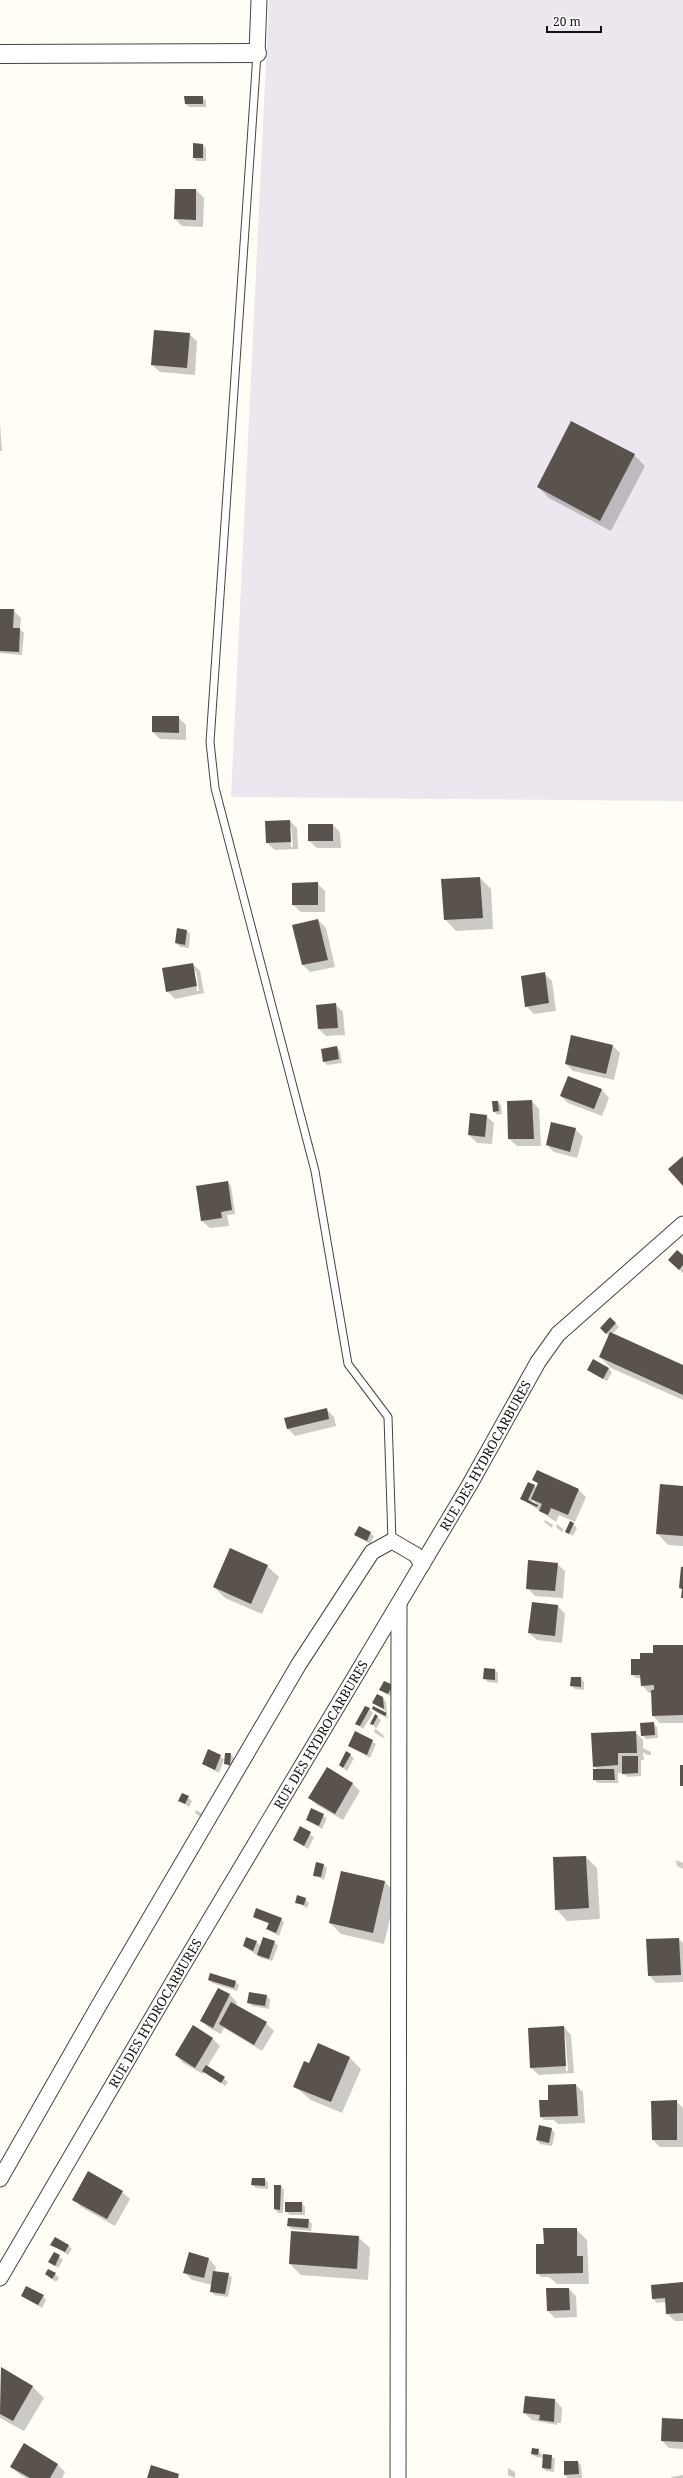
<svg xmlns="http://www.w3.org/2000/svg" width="683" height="2478" font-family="'Noto Serif',serif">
<rect width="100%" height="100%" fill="#fffdf5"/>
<path fill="#eee6ef" d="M 269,0 L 683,0 L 683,801 L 231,797 Z"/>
<path fill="#0003" fill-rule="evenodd" d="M 202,97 L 206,101 L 206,107 L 189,107 L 186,104 Z
M 203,145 L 206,148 L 206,161 L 197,161 L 194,158 Z
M 196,190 L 204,198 L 203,227 L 182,226 L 175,219 Z
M 189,334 L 197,341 L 195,375 L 160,372 L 152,365 Z
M 0,423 L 2,451 L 0,451 Z
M 634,455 L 645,466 L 611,531 L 549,498 L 538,487 Z
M 0,610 L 13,610 L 21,618 L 20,629 L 24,633 L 22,655 L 0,653 Z
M 178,717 L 186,725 L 186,740 L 160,739 L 153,732 Z
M 290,821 L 297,828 L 298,849 L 275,850 L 267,843 ZM 289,827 L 291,827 L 293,847 L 291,847 Z
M 333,825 L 340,832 L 341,848 L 317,848 L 309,841 Z
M 480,878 L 491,889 L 493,929 L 456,931 L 445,919 Z
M 317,883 L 325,891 L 325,912 L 301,912 L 293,905 Z
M 318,920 L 326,928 L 335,967 L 310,972 L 303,965 L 294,926 Z
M 187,931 L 190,934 L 189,948 L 180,947 L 176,943 Z
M 193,964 L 200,971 L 204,993 L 175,999 L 167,991 ZM 194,971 L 196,971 L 199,991 L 197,991 Z
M 544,973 L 552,981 L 556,1011 L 534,1014 L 526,1006 Z
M 335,1004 L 343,1012 L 345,1035 L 326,1036 L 319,1029 Z
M 613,1046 L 620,1053 L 614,1080 L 573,1071 L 566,1064 Z
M 337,1047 L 340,1051 L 342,1063 L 327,1065 L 324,1061 Z
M 568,1077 L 602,1090 L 609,1098 L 602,1116 L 568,1103 L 561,1096 Z
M 532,1101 L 539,1109 L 541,1146 L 517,1146 L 509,1139 Z
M 498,1102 L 501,1105 L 502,1114 L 497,1115 L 494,1111 Z
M 486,1116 L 494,1123 L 492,1144 L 477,1143 L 469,1135 Z
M 575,1129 L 583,1137 L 577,1158 L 554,1152 L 547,1145 Z
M 228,1182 L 231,1186 L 235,1214 L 227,1215 L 229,1226 L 210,1228 L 202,1221 Z
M 683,1257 L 683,1273 L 669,1260 Z
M 610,1318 L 619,1327 L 612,1334 L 683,1366 L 683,1400 L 611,1368 L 600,1357 L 609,1336 L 601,1328 Z
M 608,1368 L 612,1372 L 607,1381 L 588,1370 Z
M 326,1409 L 334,1417 L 336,1426 L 295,1436 L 287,1428 Z
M 537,1471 L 579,1490 L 586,1497 L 575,1522 L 559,1515 L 556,1522 L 521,1498 L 534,1486 L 537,1488 L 538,1484 L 533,1480 ZM 533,1500 L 538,1506 L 531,1503 Z
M 683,1487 L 683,1546 L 668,1545 L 657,1533 Z
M 545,1520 L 553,1525 L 552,1528 L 544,1522 Z
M 557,1524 L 563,1529 L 562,1532 L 556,1527 Z
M 573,1524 L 577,1528 L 573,1536 L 566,1532 Z
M 359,1527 L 374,1536 L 370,1544 L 355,1535 Z
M 557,1564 L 565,1571 L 563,1598 L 535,1596 L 527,1588 Z
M 267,1566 L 279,1577 L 262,1614 L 225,1598 L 214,1587 Z
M 533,1603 L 558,1606 L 565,1614 L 562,1643 L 537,1640 L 529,1633 Z
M 683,1646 L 683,1723 L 660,1723 L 653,1716 L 652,1693 L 649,1693 L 642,1685 L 641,1678 L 636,1678 L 632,1675 L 641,1660 Z
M 495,1670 L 498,1673 L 498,1683 L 488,1682 L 485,1679 Z
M 581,1678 L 584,1682 L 584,1690 L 575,1689 L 571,1686 Z
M 392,1686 L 392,1697 L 380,1690 Z
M 383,1698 L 386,1702 L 387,1712 L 373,1703 Z
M 373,1708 L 386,1714 L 389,1719 L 376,1712 Z
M 369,1709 L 373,1713 L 363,1729 L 356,1724 Z
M 375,1715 L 381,1720 L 376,1729 L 384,1736 L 383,1738 L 374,1732 L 376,1728 L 371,1723 Z
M 653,1723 L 657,1727 L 658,1738 L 646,1739 L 642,1735 Z
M 355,1732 L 376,1744 L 370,1758 L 349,1746 Z
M 635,1732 L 643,1740 L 643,1748 L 651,1752 L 651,1755 L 647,1755 L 643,1752 L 644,1760 L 641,1760 L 641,1776 L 627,1777 L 623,1773 L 618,1773 L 618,1783 L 598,1783 L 594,1780 L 598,1770 L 594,1766 Z
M 208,1750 L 224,1759 L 219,1773 L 203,1764 Z
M 230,1754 L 234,1758 L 233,1768 L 225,1764 Z
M 350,1755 L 354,1758 L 347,1771 L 340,1765 Z
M 327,1768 L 353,1784 L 360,1791 L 343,1820 L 317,1805 L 310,1798 Z
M 182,1794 L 192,1801 L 189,1807 L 179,1800 Z
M 312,1809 L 327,1818 L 322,1829 L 307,1820 Z
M 196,1810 L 203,1814 L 205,1820 L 195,1813 Z
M 300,1828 L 314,1837 L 308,1849 L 294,1840 Z
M 586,1857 L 597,1868 L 600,1919 L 567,1921 L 556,1909 Z
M 676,1860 L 683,1863 L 683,1869 L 677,1866 Z
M 324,1865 L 327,1868 L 324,1880 L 314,1875 Z
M 342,1872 L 385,1882 L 396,1893 L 384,1944 L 341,1934 L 330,1923 Z
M 305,1899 L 309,1903 L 307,1908 L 296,1902 Z
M 254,1917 L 281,1919 L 284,1922 L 279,1936 L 267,1929 L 269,1924 Z
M 679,1939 L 683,1943 L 683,1982 L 656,1983 L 649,1975 Z
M 256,1942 L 261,1946 L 274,1942 L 278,1946 L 272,1961 L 261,1958 L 244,1946 Z
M 209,1980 L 235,1982 L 239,1985 L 237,1991 L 212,1983 Z
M 218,1989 L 230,1995 L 237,2002 L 236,2006 L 266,2023 L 274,2031 L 262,2051 L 224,2028 L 221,2034 L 209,2028 L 202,2021 Z
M 250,1993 L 267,1996 L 270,2000 L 269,2009 L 252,2006 L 248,2002 Z
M 193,2027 L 213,2039 L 220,2046 L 207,2067 L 228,2082 L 225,2086 L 205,2072 L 203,2074 L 183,2063 L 176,2055 Z
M 564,2027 L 571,2035 L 574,2073 L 539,2075 L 531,2068 ZM 563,2034 L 565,2034 L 568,2071 L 566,2071 Z
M 350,2058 L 361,2069 L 342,2113 L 311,2100 L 294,2086 L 310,2065 Z
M 576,2085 L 583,2092 L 585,2123 L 558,2124 L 554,2120 L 544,2120 L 541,2117 L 548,2101 Z
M 676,2101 L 683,2108 L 683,2147 L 660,2147 L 653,2140 Z
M 551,2129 L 555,2133 L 552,2146 L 540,2144 L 537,2140 Z
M 265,2179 L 268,2183 L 268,2189 L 256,2188 L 252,2185 Z
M 281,2186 L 284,2190 L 283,2213 L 278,2213 L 275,2209 Z
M 122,2192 L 130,2199 L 115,2226 L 81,2207 L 73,2199 Z
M 302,2203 L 305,2207 L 305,2215 L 290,2215 L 286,2211 Z
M 308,2220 L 312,2224 L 311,2231 L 292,2229 L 288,2226 Z
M 576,2229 L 587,2240 L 589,2284 L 557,2284 L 549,2277 L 541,2277 L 537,2273 L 545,2245 Z
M 358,2237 L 370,2248 L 368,2280 L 301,2275 L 290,2264 Z
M 52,2244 L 68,2245 L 72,2249 L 68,2255 Z
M 55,2253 L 63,2260 L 58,2268 L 50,2262 Z
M 209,2259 L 216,2267 L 215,2272 L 228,2274 L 232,2278 L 228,2297 L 214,2295 L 211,2291 L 212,2285 L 192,2280 L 184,2272 Z
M 46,2274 L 55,2274 L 59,2278 L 56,2282 Z
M 683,2283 L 683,2321 L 675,2321 L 667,2314 L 666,2302 L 657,2303 L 653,2299 L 652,2286 Z
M 569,2289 L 576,2296 L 577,2317 L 555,2318 L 548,2311 Z
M 22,2296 L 43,2296 L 46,2300 L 42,2308 Z
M 1,2368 L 32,2386 L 44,2398 L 24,2431 L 0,2418 Z
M 555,2400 L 562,2408 L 561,2423 L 557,2423 L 557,2425 L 532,2420 L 524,2413 Z
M 683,2420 L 683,2449 L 669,2448 L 662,2441 Z
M 24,2445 L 58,2465 L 65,2472 L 62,2478 L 26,2478 L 19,2474 L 11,2466 Z
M 538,2450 L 542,2455 L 551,2456 L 555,2459 L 554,2472 L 546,2471 L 543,2468 L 544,2458 L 536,2457 L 532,2454 Z
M 578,2462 L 581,2465 L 582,2478 L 568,2478 L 565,2475 Z
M 508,2468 L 515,2472 L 515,2478 L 508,2475 Z
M 683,2475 L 683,2478 L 672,2478 L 671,2477 Z"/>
<path fill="#5a524d" d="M 184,96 L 203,96 L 203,104 L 185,104 Z
M 193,143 L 203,144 L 203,158 L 193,158 Z
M 175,189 L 196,189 L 196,220 L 174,219 Z
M 154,330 L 190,333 L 187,368 L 151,365 Z
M 571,421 L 635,454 L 600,521 L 537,487 Z
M 0,609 L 14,609 L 13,628 L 20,628 L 19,652 L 0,651 Z
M 152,716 L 179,716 L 179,733 L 152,732 Z
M 290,820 L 291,842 L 266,843 L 265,821 Z
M 308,824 L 333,824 L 333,841 L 308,841 Z
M 480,877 L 483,918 L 444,920 L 441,879 Z
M 318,882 L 318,905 L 292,905 L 292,883 Z
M 318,919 L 328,960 L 302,965 L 292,925 Z
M 177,928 L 187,930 L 185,945 L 175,943 Z
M 193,963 L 197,986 L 166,992 L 162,968 Z
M 545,972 L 549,1003 L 525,1007 L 521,976 Z
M 336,1003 L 338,1028 L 318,1029 L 316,1005 Z
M 571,1035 L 613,1045 L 606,1074 L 565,1064 Z
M 337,1046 L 339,1059 L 323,1062 L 321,1049 Z
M 568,1076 L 602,1089 L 594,1109 L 560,1096 Z
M 532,1100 L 534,1139 L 508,1139 L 507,1101 Z
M 492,1101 L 498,1101 L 499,1111 L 493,1112 Z
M 470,1113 L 487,1115 L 485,1137 L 468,1135 Z
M 551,1122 L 576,1128 L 570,1152 L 546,1145 Z
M 683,1156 L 683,1186 L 668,1169 Z
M 228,1181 L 232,1210 L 221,1212 L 222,1218 L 201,1221 L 196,1186 Z
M 677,1250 L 683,1255 L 683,1265 L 679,1270 L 668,1260 Z
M 610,1317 L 616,1323 L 606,1334 L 600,1328 Z
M 610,1332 L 683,1365 L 683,1395 L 599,1357 Z
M 593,1359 L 609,1368 L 603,1379 L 587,1370 Z
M 327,1408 L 329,1419 L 287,1429 L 284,1418 Z
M 537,1470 L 579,1489 L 568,1515 L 551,1508 L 548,1515 L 539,1511 L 542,1504 L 531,1499 L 538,1483 L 532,1480 Z
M 528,1482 L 535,1485 L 528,1500 L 538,1505 L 537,1507 L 520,1499 Z
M 660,1484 L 683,1486 L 683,1536 L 656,1534 Z
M 570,1521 L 574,1523 L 569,1534 L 565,1532 Z
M 359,1526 L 371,1532 L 367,1541 L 354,1535 Z
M 230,1548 L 268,1565 L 251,1604 L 213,1587 Z
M 528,1560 L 558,1563 L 555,1591 L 526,1589 Z
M 681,1567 L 683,1567 L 683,1598 L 681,1598 L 682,1589 L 679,1588 Z
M 532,1602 L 558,1605 L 555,1636 L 528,1633 Z
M 653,1645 L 683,1645 L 683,1715 L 652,1716 L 651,1690 L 654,1690 L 654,1685 L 641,1686 L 640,1675 L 631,1675 L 631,1659 L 640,1659 L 640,1653 L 653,1653 Z
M 484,1668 L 495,1669 L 495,1680 L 483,1679 Z
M 571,1677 L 581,1677 L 581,1687 L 570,1686 Z
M 384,1681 L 393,1685 L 388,1694 L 379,1690 Z
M 377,1694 L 383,1697 L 384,1709 L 372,1703 Z
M 365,1706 L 370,1708 L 360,1726 L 355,1724 Z
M 373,1706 L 387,1713 L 385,1716 L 372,1709 Z
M 375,1714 L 378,1716 L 373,1725 L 370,1724 Z
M 654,1722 L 655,1735 L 641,1736 L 640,1723 Z
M 355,1731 L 373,1740 L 367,1755 L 348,1746 Z
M 636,1731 L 637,1753 L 618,1753 L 618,1765 L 593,1767 L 591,1733 Z
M 208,1749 L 221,1755 L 215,1770 L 202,1764 Z
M 346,1751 L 351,1754 L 343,1768 L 339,1765 Z
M 225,1753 L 231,1753 L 230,1765 L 224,1764 Z
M 622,1756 L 638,1756 L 638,1773 L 622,1774 Z
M 680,1765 L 683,1765 L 683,1786 L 680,1786 Z
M 327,1767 L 353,1783 L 335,1814 L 308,1798 Z
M 593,1769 L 614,1769 L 615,1780 L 593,1780 Z
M 182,1793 L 189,1796 L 185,1804 L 178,1801 Z
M 311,1808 L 324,1814 L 319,1826 L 306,1820 Z
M 300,1826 L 311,1832 L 304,1846 L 293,1840 Z
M 586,1856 L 589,1908 L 555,1910 L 553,1857 Z
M 316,1862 L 324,1864 L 321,1877 L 313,1876 Z
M 341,1871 L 385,1881 L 373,1933 L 329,1923 Z
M 297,1895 L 306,1898 L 304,1905 L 295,1903 Z
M 256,1908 L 282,1918 L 276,1933 L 266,1929 L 269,1923 L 253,1917 Z
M 246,1937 L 257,1941 L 253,1951 L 243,1946 Z
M 263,1937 L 275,1941 L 269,1959 L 257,1955 Z
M 679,1938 L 681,1975 L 648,1976 L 646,1939 Z
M 210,1973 L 236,1981 L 234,1988 L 208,1980 Z
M 218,1988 L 230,1994 L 213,2028 L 200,2021 Z
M 249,1992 L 267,1995 L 265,2006 L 247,2003 Z
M 231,2002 L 267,2022 L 254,2045 L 219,2024 Z
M 193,2025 L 213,2038 L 195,2068 L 175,2055 Z
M 564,2026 L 566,2066 L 530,2068 L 528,2028 Z
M 318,2043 L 350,2057 L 331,2102 L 293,2087 L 304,2061 L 309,2063 Z
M 206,2065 L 225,2077 L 221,2083 L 202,2071 Z
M 576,2084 L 578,2116 L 540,2117 L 539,2100 L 548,2100 L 548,2085 Z
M 677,2100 L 677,2140 L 652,2140 L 651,2101 Z
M 539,2125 L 552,2128 L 549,2143 L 536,2140 Z
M 88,2171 L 123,2191 L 107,2219 L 72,2200 Z
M 252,2178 L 265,2178 L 265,2186 L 251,2185 Z
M 274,2185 L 281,2185 L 280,2210 L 274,2209 Z
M 285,2202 L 302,2202 L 302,2212 L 285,2212 Z
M 288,2218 L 309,2219 L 308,2228 L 287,2226 Z
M 543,2228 L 577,2228 L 577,2256 L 583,2256 L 583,2273 L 536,2274 L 536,2244 L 544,2244 Z
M 291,2231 L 359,2236 L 357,2269 L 289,2264 Z
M 55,2237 L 69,2245 L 65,2252 L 50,2245 Z
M 54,2252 L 60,2255 L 55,2266 L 48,2262 Z
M 189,2252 L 209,2258 L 204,2278 L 183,2273 Z
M 48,2269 L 56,2273 L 52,2279 L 45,2274 Z
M 213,2271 L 229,2273 L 225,2294 L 210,2292 Z
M 683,2282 L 683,2313 L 666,2314 L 665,2298 L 652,2299 L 651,2285 Z
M 26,2286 L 44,2295 L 38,2305 L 21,2296 Z
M 546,2288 L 569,2288 L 570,2310 L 547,2311 Z
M 1,2367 L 33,2386 L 13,2421 L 0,2414 Z
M 525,2396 L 555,2399 L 554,2422 L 539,2420 L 540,2415 L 523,2413 Z
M 662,2418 L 683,2419 L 683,2442 L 661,2441 Z
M 24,2443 L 58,2464 L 50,2478 L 30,2478 L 10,2467 Z
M 532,2448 L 539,2449 L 538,2455 L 531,2454 Z
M 543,2454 L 552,2455 L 551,2469 L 542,2468 Z
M 564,2461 L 578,2461 L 579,2474 L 564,2475 Z
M 151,2465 L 179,2474 L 178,2478 L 147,2478 Z"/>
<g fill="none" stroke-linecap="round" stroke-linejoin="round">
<defs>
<path id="service" d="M 257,54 L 210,742 L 215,788 L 315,1171 L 348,1364 L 388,1417 L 392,1541"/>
<g id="minor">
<path d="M 257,53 L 259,0"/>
<path d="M 0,2179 L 98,2007 L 299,1664 L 372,1552 L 392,1541 L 416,1555 L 422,1565"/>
<path id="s1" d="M 0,2278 L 180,1970 L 470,1484 L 538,1362 L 558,1334 L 683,1224"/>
<path d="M 398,2478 L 399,1605"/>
</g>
<path id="tertiary" d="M 0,54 L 257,53"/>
</defs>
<use href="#service" stroke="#444" stroke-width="9"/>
<use href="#minor" stroke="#444" stroke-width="17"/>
<use href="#tertiary" stroke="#444" stroke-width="20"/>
<use href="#service" stroke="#fff" stroke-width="7"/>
<use href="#minor" stroke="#fff" stroke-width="15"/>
<use href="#tertiary" stroke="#fff" stroke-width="18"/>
</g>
<g text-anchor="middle" stroke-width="4" stroke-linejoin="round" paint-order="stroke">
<g font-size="13" fill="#111" stroke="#fff">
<text dy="5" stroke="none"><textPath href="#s1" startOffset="955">RUE DES HYDROCARBURES</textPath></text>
<text dy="5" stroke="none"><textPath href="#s1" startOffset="631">RUE DES HYDROCARBURES</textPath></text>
<text dy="5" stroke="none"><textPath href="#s1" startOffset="307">RUE DES HYDROCARBURES</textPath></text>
</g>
</g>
<path d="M547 26v6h54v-6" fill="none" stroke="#111111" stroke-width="2"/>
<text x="553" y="26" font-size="12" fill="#111111" stroke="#ffffff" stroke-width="3" paint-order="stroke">20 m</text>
</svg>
